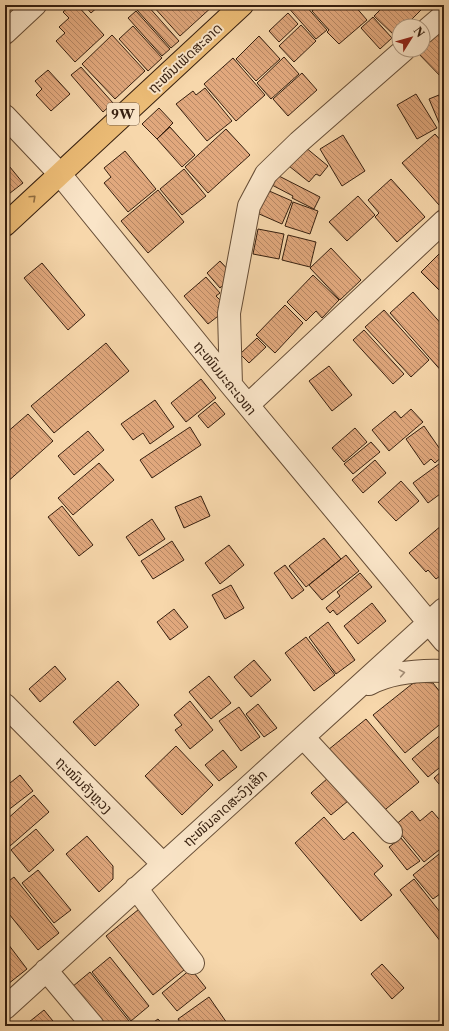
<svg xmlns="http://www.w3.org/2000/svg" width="449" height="1031" font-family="'Libre Caslon Text','Noto Sans Lao',serif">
<defs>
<pattern id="building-back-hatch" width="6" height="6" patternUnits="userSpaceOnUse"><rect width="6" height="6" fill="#e1a87d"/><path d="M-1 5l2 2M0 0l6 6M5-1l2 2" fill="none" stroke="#b78865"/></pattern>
</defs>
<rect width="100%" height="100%" fill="#f7d7ab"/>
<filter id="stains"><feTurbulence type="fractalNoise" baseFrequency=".005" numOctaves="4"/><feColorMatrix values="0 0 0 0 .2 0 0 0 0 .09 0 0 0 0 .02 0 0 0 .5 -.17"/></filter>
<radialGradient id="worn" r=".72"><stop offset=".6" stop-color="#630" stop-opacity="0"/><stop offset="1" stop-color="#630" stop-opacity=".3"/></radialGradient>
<path fill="url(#building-back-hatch)" stroke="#361f0f" d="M 71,5 L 77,5 L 104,35 L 75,62 L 56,41 L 65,33 L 59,27 L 69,18 L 63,12 Z
M 84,5 L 100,5 L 91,13 Z
M 143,5 L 147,5 L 179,41 L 171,48 L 137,10 Z
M 152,5 L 214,5 L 180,36 Z
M 286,5 L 305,5 L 327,30 L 316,39 Z
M 319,5 L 354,5 L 367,20 L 339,44 L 327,32 L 329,30 L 312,11 Z
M 385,5 L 426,5 L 405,26 L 399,26 L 399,32 L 395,36 L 374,16 Z
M 136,11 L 170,49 L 162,56 L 128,18 Z
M 288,13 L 298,24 L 279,42 L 269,31 Z
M 373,17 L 392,38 L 380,49 L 361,28 Z
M 444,24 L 444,80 L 416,51 L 423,50 L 423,45 Z
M 301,25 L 316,41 L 294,62 L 279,46 Z
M 133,26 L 162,58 L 148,71 L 119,39 Z
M 112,35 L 145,71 L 115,99 L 82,64 Z
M 259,36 L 280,59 L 256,81 L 236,59 Z
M 284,57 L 299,74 L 271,99 L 257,83 Z
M 233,58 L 265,95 L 236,121 L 204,84 Z
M 81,67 L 113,103 L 103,112 L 71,75 Z
M 48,70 L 70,94 L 51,111 L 36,95 L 42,89 L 35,81 Z
M 302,73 L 317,90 L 288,116 L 273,99 Z
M 205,88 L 232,121 L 207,141 L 176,104 L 193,91 L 196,95 Z
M 444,93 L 444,124 L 440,125 L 429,99 Z
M 416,94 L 437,128 L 417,139 L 397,105 Z
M 159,108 L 173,123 L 157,139 L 142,124 Z
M 170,127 L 195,155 L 182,167 L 157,139 Z
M 226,129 L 250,155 L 208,193 L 185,167 Z
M 435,134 L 444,144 L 444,201 L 439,205 L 402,163 Z
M 343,135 L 365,171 L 342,186 L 320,149 Z
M 305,147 L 328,166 L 320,176 L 316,174 L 309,182 L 289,166 Z
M 125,151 L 156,189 L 128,212 L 104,183 L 111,177 L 104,168 Z
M 5,161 L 23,183 L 5,197 Z
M 184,169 L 206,196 L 182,215 L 160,189 Z
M 277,175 L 320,197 L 314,209 L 292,198 L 293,196 L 272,185 Z
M 391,179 L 425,217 L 397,242 L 375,217 L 379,213 L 368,200 Z
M 158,190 L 184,222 L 148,253 L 121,221 Z
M 267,190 L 292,201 L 282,224 L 257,213 Z
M 358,196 L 375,215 L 347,241 L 329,222 Z
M 293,202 L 318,211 L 310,234 L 285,226 Z
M 258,229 L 284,234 L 279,259 L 253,254 Z
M 288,235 L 316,242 L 310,267 L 282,260 Z
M 331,248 L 361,280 L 340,300 L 310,268 Z
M 442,251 L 444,254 L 444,289 L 441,292 L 421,272 Z
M 220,261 L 234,276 L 220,288 L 207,273 Z
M 42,263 L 85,315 L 68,330 L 24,278 Z
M 313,275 L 339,300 L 322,318 L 316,311 L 306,321 L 287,302 Z
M 206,277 L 220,293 L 216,296 L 223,303 L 218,307 L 222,313 L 208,324 L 184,296 Z
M 413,292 L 444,327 L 444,374 L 390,313 Z
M 285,305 L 303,323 L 275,353 L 256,335 Z
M 384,310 L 429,360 L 411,377 L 365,327 Z
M 364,330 L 404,374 L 393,384 L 353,340 Z
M 257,338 L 266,347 L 249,363 L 240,354 Z
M 106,343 L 129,371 L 54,433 L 31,406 Z
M 329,366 L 352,395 L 332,411 L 309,381 Z
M 201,379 L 216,398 L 186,422 L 171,403 Z
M 155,400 L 174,427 L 150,444 L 143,433 L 133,440 L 121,424 Z
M 215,402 L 225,414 L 208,428 L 198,416 Z
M 411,409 L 423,422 L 389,451 L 372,430 L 395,411 L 401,418 Z
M 28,414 L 53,441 L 5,484 L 5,434 Z
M 424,426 L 444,455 L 435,463 L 431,459 L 424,465 L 406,439 Z
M 190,427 L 201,445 L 152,478 L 140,460 Z
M 355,428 L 367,442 L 344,462 L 332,448 Z
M 88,431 L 104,450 L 74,475 L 58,456 Z
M 371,442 L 380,452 L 353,474 L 344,464 Z
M 375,460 L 386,473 L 363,493 L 352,480 Z
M 443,461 L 444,462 L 444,491 L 428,503 L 413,483 Z
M 99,463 L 114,480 L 73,515 L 58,498 Z
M 401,481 L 419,501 L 396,521 L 378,502 Z
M 201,496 L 210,516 L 184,528 L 175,507 Z
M 62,506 L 93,545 L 79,556 L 48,517 Z
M 152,519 L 165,539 L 139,556 L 126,537 Z
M 442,525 L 444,527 L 444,573 L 436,579 L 428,570 L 426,572 L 409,553 Z
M 324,538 L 341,559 L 306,587 L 289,566 Z
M 172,541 L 184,560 L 153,579 L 141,561 Z
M 229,545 L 244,565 L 220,584 L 205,563 Z
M 346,555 L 359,571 L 322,600 L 309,585 Z
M 285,565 L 304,590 L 292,599 L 274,573 Z
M 360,573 L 372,587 L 337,615 L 333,610 L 330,613 L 326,608 L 340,596 L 337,592 Z
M 231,585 L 244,608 L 225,619 L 212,595 Z
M 372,603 L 386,621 L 358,644 L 344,626 Z
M 174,609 L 188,627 L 170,640 L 157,622 Z
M 328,622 L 355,660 L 336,674 L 309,637 Z
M 306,637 L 335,675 L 314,691 L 285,653 Z
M 254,660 L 271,680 L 251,697 L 234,677 Z
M 55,666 L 66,679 L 40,702 L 29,689 Z
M 209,676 L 231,703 L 211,719 L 189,692 Z
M 118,681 L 139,705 L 95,746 L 73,722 Z
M 418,682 L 433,683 L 444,697 L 444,721 L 405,753 L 373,715 L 412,684 Z
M 190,701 L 213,730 L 190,749 L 175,730 L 182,725 L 174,715 Z
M 258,704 L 277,728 L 264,737 L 246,714 Z
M 239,707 L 260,737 L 241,751 L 219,721 Z
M 366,719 L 419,782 L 381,813 L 328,750 Z
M 444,732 L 444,764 L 428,777 L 412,759 Z
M 176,746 L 213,785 L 182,815 L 145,776 Z
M 223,750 L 237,767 L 219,781 L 205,765 Z
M 444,769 L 444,790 L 434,778 Z
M 20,775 L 33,791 L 7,811 L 5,808 L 5,787 Z
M 328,778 L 348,801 L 331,815 L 311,793 Z
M 34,795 L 49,812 L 10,846 L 5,841 L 5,821 Z
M 412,811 L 420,821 L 432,811 L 444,825 L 444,846 L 424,862 L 394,826 Z
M 324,817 L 344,840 L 353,832 L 383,866 L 374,874 L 392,895 L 361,921 L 295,843 Z
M 36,829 L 54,850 L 29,872 L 11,850 Z
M 87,836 L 113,866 L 113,879 L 99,892 L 66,854 Z
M 401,838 L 420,861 L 407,870 L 389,847 Z
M 444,850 L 444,891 L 433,899 L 413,875 Z
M 38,870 L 71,910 L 54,923 L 22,883 Z
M 14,877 L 59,933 L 38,950 L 5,909 L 5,884 Z
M 414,879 L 444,917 L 444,940 L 441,942 L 400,890 Z
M 144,905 L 187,959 L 180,965 L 184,970 L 153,995 L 106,936 Z
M 5,940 L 27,969 L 8,984 L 5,979 Z
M 110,957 L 149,1006 L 131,1021 L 92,972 Z
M 382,964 L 404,988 L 392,999 L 371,974 Z
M 191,969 L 206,988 L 177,1011 L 162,993 Z
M 90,972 L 129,1021 L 123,1026 L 103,1026 L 72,987 Z
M 209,997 L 227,1023 L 223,1026 L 204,1026 L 201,1022 L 194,1026 L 182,1026 L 178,1019 Z
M 44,1010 L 57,1026 L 24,1026 Z
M 158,1019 L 164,1026 L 148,1026 Z"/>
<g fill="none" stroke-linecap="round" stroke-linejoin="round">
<defs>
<path id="minor" d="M 5,33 L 35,5
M 423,33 L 444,15
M 5,116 L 59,173 L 231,385 L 444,641
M 231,385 L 229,313 L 249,206 L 266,174 L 299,142 L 404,50
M 248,405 L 444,221
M 369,684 C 392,672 418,670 444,671
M 5,705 L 163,864
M 303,737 L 391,832
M 136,888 L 193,963
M 46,970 L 93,1026
M 5,1008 L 444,609"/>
<path id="major" d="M 5,225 L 242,5"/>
</defs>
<use href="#minor" stroke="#664d36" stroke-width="24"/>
<use href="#major" stroke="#361f0f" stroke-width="24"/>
<use href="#minor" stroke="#fae5c8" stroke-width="22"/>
<use href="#major" stroke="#ecbc76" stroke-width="22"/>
</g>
<defs><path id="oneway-chevron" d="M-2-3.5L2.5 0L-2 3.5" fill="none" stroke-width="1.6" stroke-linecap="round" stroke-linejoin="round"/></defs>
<use stroke="#916e42" href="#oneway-chevron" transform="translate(33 198) rotate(-43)"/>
<use stroke="#a28c75" href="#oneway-chevron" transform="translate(402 673) rotate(-10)"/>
<g text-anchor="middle" stroke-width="4" stroke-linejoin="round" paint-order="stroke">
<rect fill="#fae5c8" stroke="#715a46" stroke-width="1" x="107" y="103" width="32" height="22" rx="3"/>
<g font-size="13" font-weight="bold" fill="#361f0f">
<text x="123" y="119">9W</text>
</g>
<g font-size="14" fill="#361f0f" stroke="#fae5c8">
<text transform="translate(185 58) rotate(-43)" y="5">ຖະໜົນເພັດສະລາດ</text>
<text transform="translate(225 378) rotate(51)" y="5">ຖະໜົນມະຄະເວຫາ</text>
<text transform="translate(84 785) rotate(45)" y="5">ຖະໜົນຄັງຫຼວງ</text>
<text transform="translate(225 808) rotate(-42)" y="5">ຖະໜົນລາດສະວົງເສິກ</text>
</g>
</g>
<rect width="449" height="1031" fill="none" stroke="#f7d7ab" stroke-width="20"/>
<rect x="6" y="6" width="437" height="1019" fill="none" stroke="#361f0f" stroke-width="2"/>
<rect x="10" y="10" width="429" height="1011" fill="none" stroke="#361f0f"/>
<g transform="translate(411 38) rotate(53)"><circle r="19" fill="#fae5c8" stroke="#ac967e"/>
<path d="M0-3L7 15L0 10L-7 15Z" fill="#8f2418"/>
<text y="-6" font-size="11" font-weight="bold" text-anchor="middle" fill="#361f0f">N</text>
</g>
<rect width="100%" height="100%" filter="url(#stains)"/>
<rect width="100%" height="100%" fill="url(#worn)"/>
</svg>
